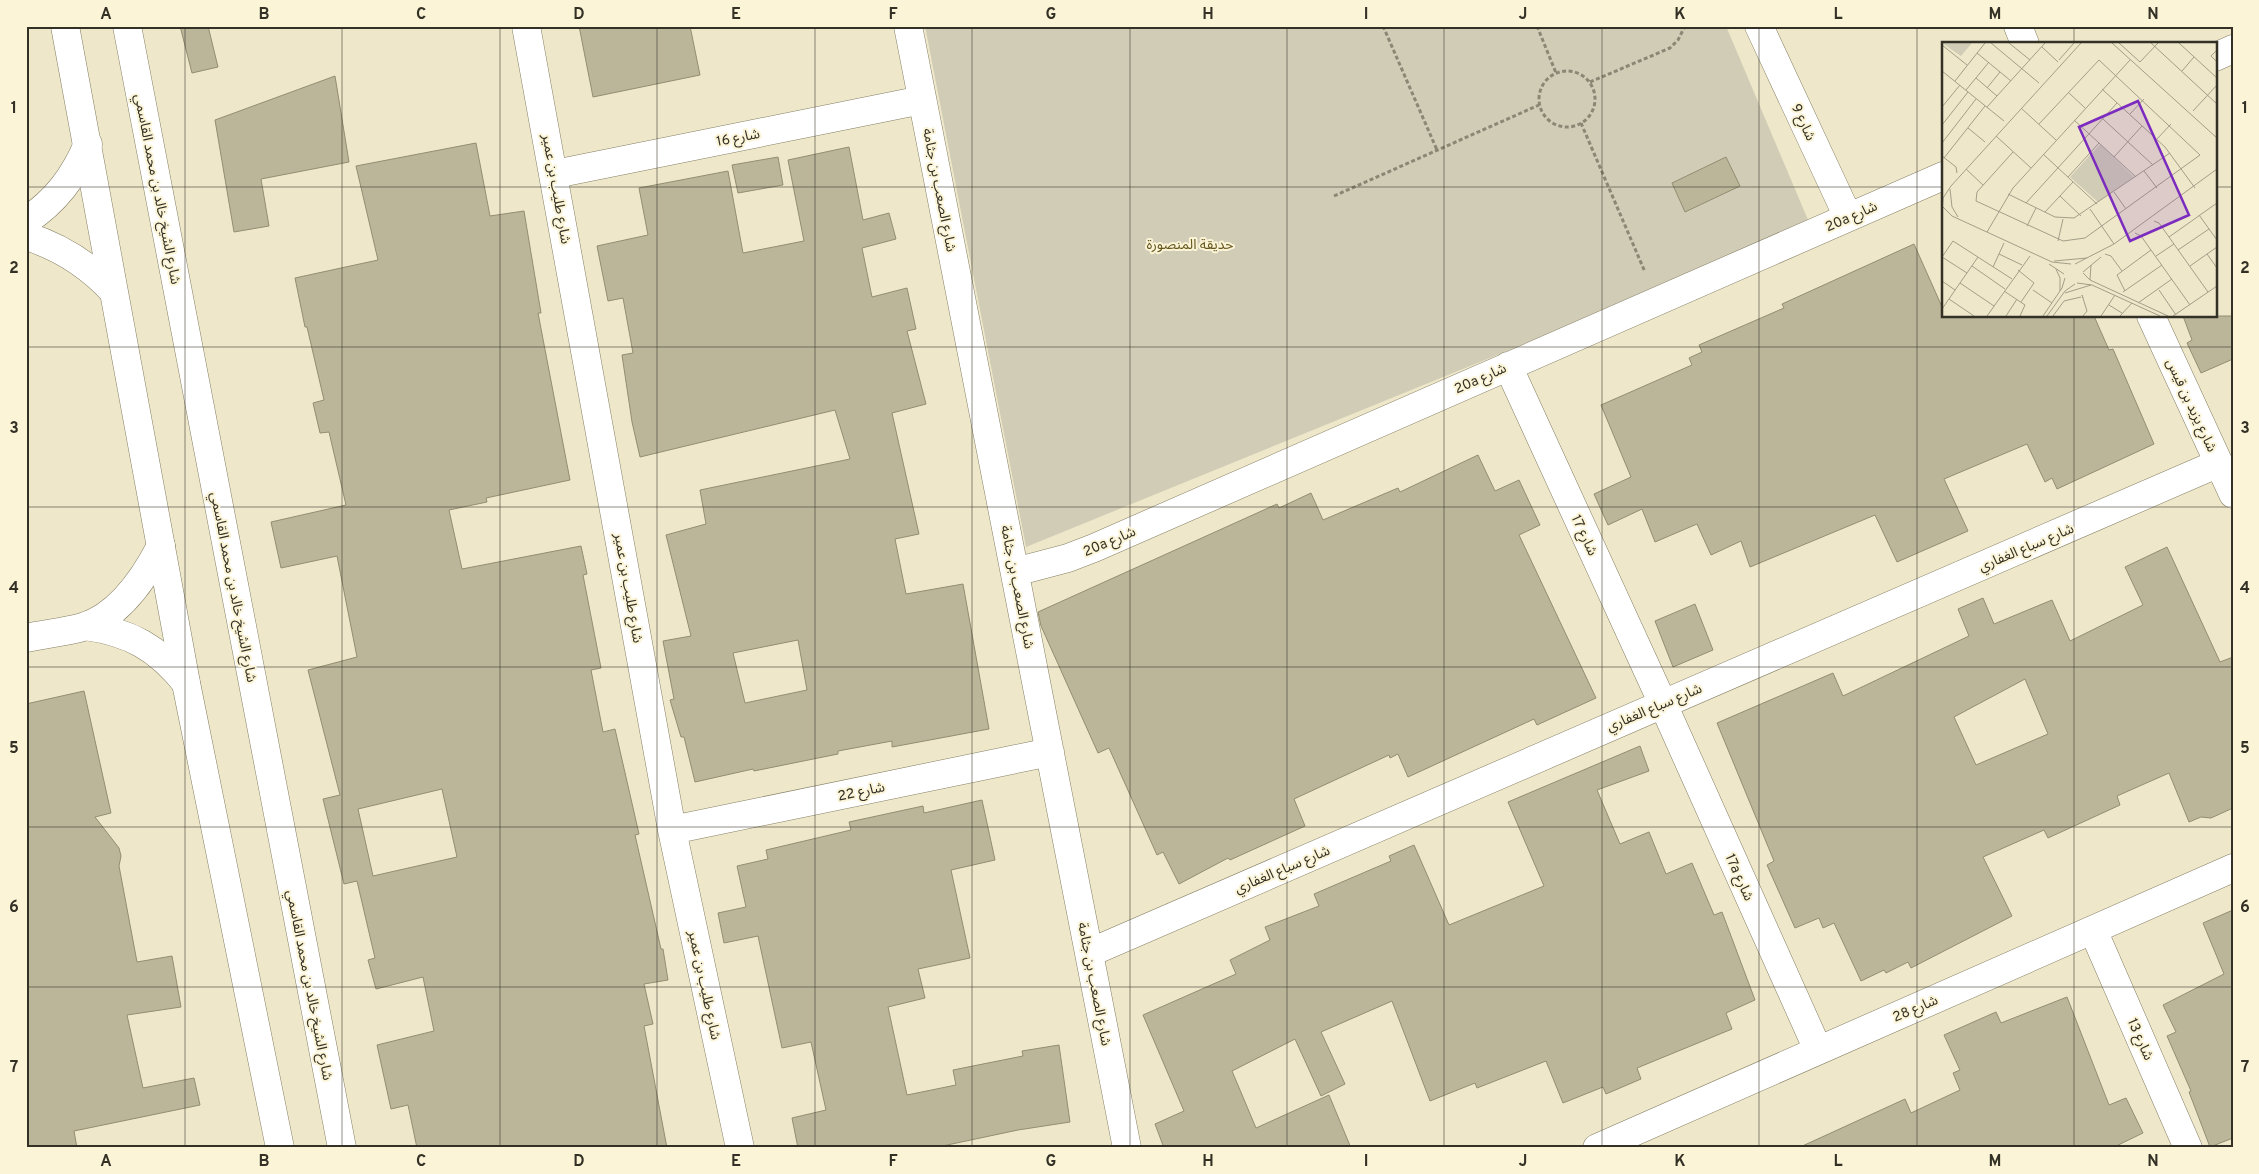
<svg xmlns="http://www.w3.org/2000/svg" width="2259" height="1174" font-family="Overpass,'Noto Sans Arabic',sans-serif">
<rect width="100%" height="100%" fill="#eee7ca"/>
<path fill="#d1ccb6" d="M 925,26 L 1726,26 L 1811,227 L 1026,547 Z"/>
<path fill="#bbb599" stroke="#938d72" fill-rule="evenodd" d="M 180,26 L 208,26 L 218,67 L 192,73 Z
M 579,26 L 690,26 L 700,75 L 593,97 Z
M 335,76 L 349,162 L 261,179 L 269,226 L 234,232 L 215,120 Z
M 476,143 L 490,216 L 524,211 L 541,313 L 538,313 L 570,480 L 486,498 L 487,502 L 449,510 L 462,569 L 581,546 L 587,574 L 583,575 L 601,668 L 591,670 L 603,732 L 615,729 L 639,834 L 635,835 L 661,949 L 663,949 L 668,980 L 644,984 L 653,1024 L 644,1026 L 667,1148 L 417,1148 L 408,1105 L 391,1109 L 377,1045 L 434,1031 L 423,977 L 376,989 L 368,960 L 375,958 L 357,881 L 344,884 L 323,799 L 340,795 L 308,670 L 357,657 L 337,556 L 281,568 L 271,522 L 346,505 L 329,432 L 320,433 L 313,403 L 324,400 L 307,327 L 305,327 L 295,278 L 378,260 L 356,166 ZM 442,789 L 457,857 L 373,876 L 358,809 Z
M 849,147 L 863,220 L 889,213 L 896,239 L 862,248 L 872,297 L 907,288 L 916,329 L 907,331 L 926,404 L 892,413 L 919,534 L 895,539 L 906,594 L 963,584 L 989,729 L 892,747 L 892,741 L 838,751 L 838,754 L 754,771 L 753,769 L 695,782 L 684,737 L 681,737 L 670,700 L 674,699 L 663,641 L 691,636 L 666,535 L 706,524 L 700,490 L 850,459 L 835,410 L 640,457 L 632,422 L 622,355 L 633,353 L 623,298 L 608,301 L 597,246 L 648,235 L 639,188 L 728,171 L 743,253 L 804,241 L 788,160 ZM 798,640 L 807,690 L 745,703 L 733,653 Z
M 778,157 L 783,185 L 738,193 L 732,165 Z
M 1726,157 L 1740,186 L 1685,212 L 1672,183 Z
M 1914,244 L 1943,309 L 1943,316 L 2094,316 L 2109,350 L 2113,349 L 2154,444 L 2057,489 L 2052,478 L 2045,482 L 2027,444 L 1944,479 L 1968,531 L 1897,562 L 1875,515 L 1750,567 L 1741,541 L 1711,555 L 1697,524 L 1655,542 L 1642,509 L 1608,525 L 1594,494 L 1631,477 L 1601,405 L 1692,365 L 1689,358 L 1702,352 L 1699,345 L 1784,308 L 1782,304 Z
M 2183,316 L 2233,316 L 2233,359 L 2201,373 L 2187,343 L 2192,340 Z
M 1478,455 L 1495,491 L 1519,480 L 1540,525 L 1519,535 L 1596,698 L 1537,725 L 1534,719 L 1408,777 L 1398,754 L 1390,758 L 1389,755 L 1294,799 L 1305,826 L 1230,860 L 1228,858 L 1179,884 L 1163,852 L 1157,855 L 1109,748 L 1098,753 L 1041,626 L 1038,612 L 1277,504 L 1279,508 L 1311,493 L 1323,520 L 1398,488 L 1400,492 Z
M 2167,547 L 2220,662 L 2233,657 L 2233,808 L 2211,818 L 2201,817 L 2189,822 L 2169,773 L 2117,796 L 2120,805 L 2048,838 L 2044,830 L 1983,857 L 2012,916 L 1911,968 L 1908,962 L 1886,973 L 1884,970 L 1861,981 L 1834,923 L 1823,928 L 1819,918 L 1795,928 L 1767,865 L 1774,861 L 1717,723 L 1833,673 L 1843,696 L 1969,636 L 1958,609 L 1983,598 L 1994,624 L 2052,600 L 2070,641 L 2143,605 L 2125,567 ZM 2025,679 L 2048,734 L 1976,765 L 1954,717 Z
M 1695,604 L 1713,650 L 1673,667 L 1655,621 Z
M 84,691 L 111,813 L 95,817 L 119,848 L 121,856 L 119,866 L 137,962 L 172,956 L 181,1007 L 127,1015 L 143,1088 L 194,1078 L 200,1105 L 74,1131 L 77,1148 L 26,1148 L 26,704 Z
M 1640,746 L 1649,771 L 1597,790 L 1620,844 L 1649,832 L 1666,874 L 1692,863 L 1714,915 L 1722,912 L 1755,1000 L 1726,1013 L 1732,1029 L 1637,1068 L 1641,1079 L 1606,1094 L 1603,1087 L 1563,1103 L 1546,1061 L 1477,1088 L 1475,1083 L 1430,1101 L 1392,1001 L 1321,1032 L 1345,1084 L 1321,1096 L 1295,1039 L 1232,1071 L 1256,1128 L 1329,1095 L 1351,1148 L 1164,1148 L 1155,1124 L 1184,1111 L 1143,1015 L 1236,974 L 1230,960 L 1270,940 L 1265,927 L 1319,906 L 1314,894 L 1391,861 L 1389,856 L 1414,845 L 1449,925 L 1544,886 L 1508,802 Z
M 982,800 L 995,860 L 951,870 L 970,958 L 918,969 L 925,998 L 888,1007 L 907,1095 L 956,1085 L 953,1070 L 1023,1056 L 1022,1051 L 1059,1045 L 1070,1122 L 1018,1130 L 933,1148 L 798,1148 L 792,1118 L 826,1110 L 811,1042 L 782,1048 L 758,936 L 724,943 L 718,913 L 746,907 L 737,866 L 768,859 L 766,850 L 851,830 L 849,822 L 923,806 L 924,813 Z
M 2233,910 L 2233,1138 L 2210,1147 L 2189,1092 L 2191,1091 L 2167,1036 L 2176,1032 L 2163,1005 L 2224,974 L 2203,923 Z
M 2067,997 L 2109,1105 L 2126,1098 L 2143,1133 L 2112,1148 L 1798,1148 L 1905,1099 L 1911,1113 L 1960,1090 L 1953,1073 L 1960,1070 L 1944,1035 L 1996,1012 L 2001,1023 Z"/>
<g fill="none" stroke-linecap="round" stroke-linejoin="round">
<defs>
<path id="minor" d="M 526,26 L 672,830 L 740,1148
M 908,26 L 1127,1148
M 1759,26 L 1848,217
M 2018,26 L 2025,44
M 2215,57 L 2233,49
M 555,174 L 922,100
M 26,221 C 56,201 74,177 88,144
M 26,236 C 61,247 88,264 113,291
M 2151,316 L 2233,494
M 1508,366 L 1663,704 L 1818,1050
M 1015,572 L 1068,558 L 1094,548 L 1943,176
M 85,626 C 130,632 158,648 186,683
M 26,638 C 45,634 65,632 83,627 C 119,616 145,577 161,546
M 672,830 L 1050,752
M 2093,930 L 2188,1148
M 1089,953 L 2219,463
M 1597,1148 L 2233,868"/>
<path id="secondary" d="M 65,26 L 186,683 L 280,1148
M 127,26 L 342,1148"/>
</defs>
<use href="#minor" stroke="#857f64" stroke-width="29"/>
<use href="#secondary" stroke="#857f64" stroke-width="29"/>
<path stroke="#8c8774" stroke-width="3" stroke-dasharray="4 2.5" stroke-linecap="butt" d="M 1383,26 L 1437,150
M 1537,26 L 1556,73
M1539 99a28 28 0 1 1 56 0a28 28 0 1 1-56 0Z
M 1590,82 L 1670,48 L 1678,40 L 1685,26
M 1581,123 L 1645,272
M 1334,196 L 1539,105"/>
<use href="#minor" stroke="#fff" stroke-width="28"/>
<use href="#secondary" stroke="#fff" stroke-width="28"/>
</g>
<path fill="none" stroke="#333025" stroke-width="1" stroke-opacity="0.55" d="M 185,26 L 185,1148M 342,26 L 342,1148M 500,26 L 500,1148M 657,26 L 657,1148M 815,26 L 815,1148M 972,26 L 972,1148M 1130,26 L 1130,1148M 1287,26 L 1287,1148M 1444,26 L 1444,1148M 1602,26 L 1602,1148M 1759,26 L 1759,1148M 1917,26 L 1917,1148M 2074,26 L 2074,44M 26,187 L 1943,187M 2215,187 L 2233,187M 2074,316 L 2074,1148M 26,347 L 2233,347M 26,507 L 2233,507M 26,667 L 2233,667M 26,827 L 2233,827M 26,987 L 2233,987"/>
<g text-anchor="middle" stroke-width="4" stroke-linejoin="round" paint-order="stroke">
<g font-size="14" fill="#333025" stroke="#fbf4d7">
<text transform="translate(1804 122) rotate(65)" y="5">شارع 9</text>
<text transform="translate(738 137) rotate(-11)" y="5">شارع 16</text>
<text transform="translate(158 189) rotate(79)" y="5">شارع الشيخ خالد بن محمد القاسمي</text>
<text transform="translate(557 189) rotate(80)" y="5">شارع طليب بن عمير</text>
<text transform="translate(940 190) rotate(79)" y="5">شارع الصعب بن جثامة</text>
<text transform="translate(1851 216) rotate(-24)" y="5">20a شارع</text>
<text transform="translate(1480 378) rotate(-24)" y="5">20a شارع</text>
<text transform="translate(2192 405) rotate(65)" y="5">شارع يزيد بن قيس</text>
<text transform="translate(1585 535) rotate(65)" y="5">شارع 17</text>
<text transform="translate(1109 541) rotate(-23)" y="5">20a شارع</text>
<text transform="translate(2026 547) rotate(-23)" y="5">شارع سباع الغفاري</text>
<text transform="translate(234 587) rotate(79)" y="5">شارع الشيخ خالد بن محمد القاسمي</text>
<text transform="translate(1018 587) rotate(79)" y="5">شارع الصعب بن جثامة</text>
<text transform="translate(629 588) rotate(80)" y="5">شارع طليب بن عمير</text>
<text transform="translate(1654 707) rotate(-23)" y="5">شارع سباع الغفاري</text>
<text transform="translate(861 791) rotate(-12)" y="5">شارع 22</text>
<text transform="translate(1282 869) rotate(-23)" y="5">شارع سباع الغفاري</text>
<text transform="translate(1740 877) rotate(66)" y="5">17a شارع</text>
<text transform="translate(1095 984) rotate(79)" y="5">شارع الصعب بن جثامة</text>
<text transform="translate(310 985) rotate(79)" y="5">شارع الشيخ خالد بن محمد القاسمي</text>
<text transform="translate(705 985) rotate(78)" y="5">شارع طليب بن عمير</text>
<text transform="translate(1915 1008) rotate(-23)" y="5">شارع 28</text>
<text transform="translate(2141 1039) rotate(66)" y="5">شارع 13</text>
</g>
<g font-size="14" fill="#65571e" stroke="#fbf4d7">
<text x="1190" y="249">حديقة المنصورة</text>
</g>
</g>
<g transform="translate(1942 42)">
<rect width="275" height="275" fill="#eee7ca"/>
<path d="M 0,1 L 30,1 L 19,14 ZM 158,102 L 192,135 L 156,160 L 128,135 Z" fill="#d1ccb6"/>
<path fill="none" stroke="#a39e88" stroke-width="1" d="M 49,1 L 97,41M 67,1 L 88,18M 170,1 L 275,96M 177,1 L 198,20M 209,1 L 275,62M 237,1 L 275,36M 0,3 L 25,23M 100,5 L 116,20M 275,8 L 269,14 L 275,20M 35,11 L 69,39M 117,18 L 132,1M 198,20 L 216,1M 0,29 L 62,79M 240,29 L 252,15M 34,36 L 55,54M 13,39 L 43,1M 45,46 L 58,30M 160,47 L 223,105 L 253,146M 24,48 L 47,20M 126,50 L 143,66M 0,65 L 18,43M 45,65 L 103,1M 79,66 L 114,98M 251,69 L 275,43M 188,72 L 202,57M 161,77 L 211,123M 132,78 L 194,135M 0,83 L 26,50M 26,86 L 43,100M 54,94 L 89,126M 215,97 L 229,82M 0,101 L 34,57M 71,110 L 35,150 L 34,159 L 121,199 L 143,196 L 258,113 L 157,18 L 97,82M 101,112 L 155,162M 0,114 L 14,125 L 15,131M 172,115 L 200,84M 2,116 L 43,64M 24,127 L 41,143M 202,129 L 215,146M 126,135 L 157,101M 8,147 L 10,165 L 16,175M 172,150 L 184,167M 66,152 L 113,175 L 132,176 L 228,111M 118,154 L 139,174M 84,161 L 175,61M 1,165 L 10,174 L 110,220 L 129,222M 148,167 L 172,202M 103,170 L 131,140M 0,171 L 1,156 L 9,144 L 139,1M 257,173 L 275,198M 212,179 L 217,181 L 266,250M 85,184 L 94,166M 45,190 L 71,146 L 188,18M 193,191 L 199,194 L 248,263M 227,195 L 275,161M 116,199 L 121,177M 236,208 L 267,187M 57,212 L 80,223M 163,212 L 169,214 L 180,229M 265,212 L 275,226M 214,214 L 232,202M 112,219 L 145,216M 107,222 L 122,232M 133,222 L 172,202 L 275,127M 30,224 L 63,247M 248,224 L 275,205M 51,225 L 62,201M 114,227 L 118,236 L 118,249M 76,228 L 92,241 L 79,260M 141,230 L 159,215M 25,231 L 0,215 L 11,199 L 70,237M 141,231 L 148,238 L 226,274M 148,238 L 149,223M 0,239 L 13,248M 18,241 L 52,264M 135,241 L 150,243 L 218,274M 91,248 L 110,261M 217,248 L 234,273M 62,249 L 83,263 L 78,274M 183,249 L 175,233 L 209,208M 181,250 L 220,223M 123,251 L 149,243M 7,257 L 32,274M 196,261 L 230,237M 167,263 L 180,271M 0,267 L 36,215M 45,274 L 88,214M 64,274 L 75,257M 101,274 L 120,246 L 123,236M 105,274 L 123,249 L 133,242M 111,274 L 122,259 L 139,255M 141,274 L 145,269 L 140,253 L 141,256M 159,274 L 173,253M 178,274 L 190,261M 231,274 L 275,244"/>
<path fill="#7b2cbf" fill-opacity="0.15" stroke="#7b2cbf" stroke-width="2.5" d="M 196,59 L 247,173 L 188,199 L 137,85 Z"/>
<rect width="275" height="275" fill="none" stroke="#333025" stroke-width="2.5"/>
</g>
<rect width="2259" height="1174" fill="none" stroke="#fbf4d7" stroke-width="55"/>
<rect x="28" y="28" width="2204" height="1118" fill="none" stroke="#333025" stroke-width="2"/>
<g font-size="16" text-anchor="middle" font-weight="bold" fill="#333025">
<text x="106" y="19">A</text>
<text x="264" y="19">B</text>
<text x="421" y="19">C</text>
<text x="579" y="19">D</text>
<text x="736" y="19">E</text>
<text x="893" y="19">F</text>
<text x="1051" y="19">G</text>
<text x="1208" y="19">H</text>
<text x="1366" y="19">I</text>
<text x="1523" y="19">J</text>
<text x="1680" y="19">K</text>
<text x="1838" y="19">L</text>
<text x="1995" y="19">M</text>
<text x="2153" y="19">N</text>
<text x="14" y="113">1</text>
<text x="2245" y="113">1</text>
<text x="14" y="273">2</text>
<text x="2245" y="273">2</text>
<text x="14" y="433">3</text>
<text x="2245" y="433">3</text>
<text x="14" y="593">4</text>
<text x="2245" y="593">4</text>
<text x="14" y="753">5</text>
<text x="2245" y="753">5</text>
<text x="14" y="912">6</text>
<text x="2245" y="912">6</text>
<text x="14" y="1072">7</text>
<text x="2245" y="1072">7</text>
<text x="106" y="1166">A</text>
<text x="264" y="1166">B</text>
<text x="421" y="1166">C</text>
<text x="579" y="1166">D</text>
<text x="736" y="1166">E</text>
<text x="893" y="1166">F</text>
<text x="1051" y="1166">G</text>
<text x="1208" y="1166">H</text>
<text x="1366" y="1166">I</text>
<text x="1523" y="1166">J</text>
<text x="1680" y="1166">K</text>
<text x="1838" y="1166">L</text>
<text x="1995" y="1166">M</text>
<text x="2153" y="1166">N</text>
</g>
</svg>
